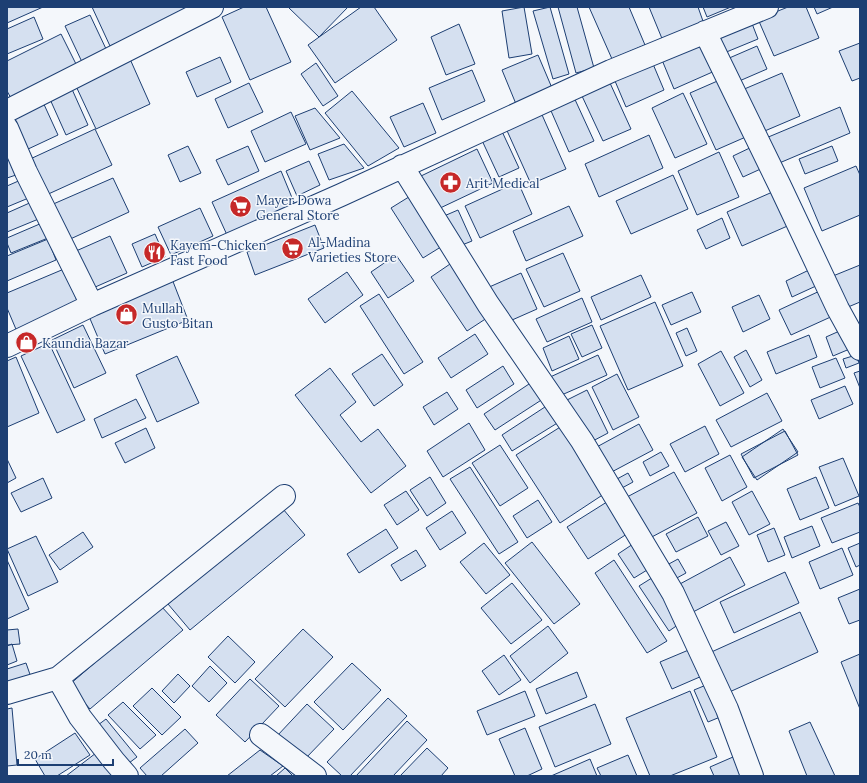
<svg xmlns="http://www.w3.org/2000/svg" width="867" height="783" font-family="Lora,serif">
<rect width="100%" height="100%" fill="#f4f7fb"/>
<path fill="#d5e0f0" stroke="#1d3f73" d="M 7,7 L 43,7 L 7,23 Z
M 92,7 L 198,7 L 110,46 Z
M 244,7 L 266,7 L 291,62 L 250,80 L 222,17 Z
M 288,7 L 348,7 L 319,37 Z
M 361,7 L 374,7 L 397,40 L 335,83 L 308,45 Z
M 524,7 L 532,54 L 509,58 L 502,11 Z
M 550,7 L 569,74 L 553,79 L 533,11 Z
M 558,7 L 577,7 L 594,68 L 576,73 Z
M 589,7 L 629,7 L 645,45 L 612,59 Z
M 649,7 L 698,7 L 704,24 L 663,41 Z
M 703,7 L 731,7 L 707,17 Z
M 788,7 L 806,7 L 819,38 L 774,56 L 758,19 Z
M 814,7 L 833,7 L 817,14 Z
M 90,15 L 107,51 L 82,62 L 65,26 Z
M 34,17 L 43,39 L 7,54 L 7,29 Z
M 751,21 L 758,39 L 724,53 L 717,35 Z
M 459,24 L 475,64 L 446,75 L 431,37 Z
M 61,34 L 78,68 L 12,100 L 7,91 L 7,61 Z
M 704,41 L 717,70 L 674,89 L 662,60 Z
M 860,43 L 860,78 L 852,81 L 839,51 Z
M 757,46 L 767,69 L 737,82 L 727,59 Z
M 538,55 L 552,88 L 516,104 L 502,70 Z
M 220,57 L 231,82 L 197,97 L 186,72 Z
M 130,59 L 150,104 L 96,129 L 75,84 Z
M 316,63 L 338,96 L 323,106 L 301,74 Z
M 653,64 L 664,90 L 626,107 L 615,81 Z
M 472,70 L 485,101 L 442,120 L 429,88 Z
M 782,73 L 800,116 L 760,133 L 742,90 Z
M 722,79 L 748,136 L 716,150 L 690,93 Z
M 249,83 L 263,112 L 228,128 L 215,99 Z
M 610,83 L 631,129 L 603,141 L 582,96 Z
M 71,87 L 88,125 L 66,135 L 49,97 Z
M 352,91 L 399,148 L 368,166 L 325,113 Z
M 572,93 L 594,141 L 569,152 L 548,104 Z
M 683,93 L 707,144 L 675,158 L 652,108 Z
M 42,100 L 58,135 L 26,150 L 10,114 Z
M 423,103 L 436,133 L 404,147 L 390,117 Z
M 840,107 L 850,133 L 777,164 L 766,138 Z
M 315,108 L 340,138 L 310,150 L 295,116 Z
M 539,108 L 566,169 L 531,184 L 504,124 Z
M 291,112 L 306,144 L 265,162 L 251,131 Z
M 499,125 L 519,168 L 499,177 L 479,134 Z
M 95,129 L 112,165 L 44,196 L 28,160 Z
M 649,135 L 663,168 L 599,197 L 585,164 Z
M 344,144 L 364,168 L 329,180 L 318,154 Z
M 756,145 L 765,167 L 743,177 L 733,156 Z
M 188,146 L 201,173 L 180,182 L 168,155 Z
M 248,146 L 259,171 L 228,185 L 216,160 Z
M 832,146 L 838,161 L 805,174 L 799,159 Z
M 477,149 L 493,183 L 436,210 L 421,176 Z
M 719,152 L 739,197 L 697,215 L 678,171 Z
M 7,153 L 19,174 L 7,178 Z
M 309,161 L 320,185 L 297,196 L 286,171 Z
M 856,166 L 860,175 L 860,215 L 822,231 L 804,188 Z
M 281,171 L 295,205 L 227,235 L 212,202 Z
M 673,175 L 688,209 L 631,234 L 616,201 Z
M 113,178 L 129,212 L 66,241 L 51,205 Z
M 23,179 L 31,197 L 7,207 L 7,186 Z
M 518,182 L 532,214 L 480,238 L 465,206 Z
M 777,190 L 792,224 L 742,246 L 727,212 Z
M 412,195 L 444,245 L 423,258 L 391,208 Z
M 34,201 L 41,218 L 7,232 L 7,213 Z
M 569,206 L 583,236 L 526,261 L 513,231 Z
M 200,208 L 213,236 L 171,255 L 158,227 Z
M 458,210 L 472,241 L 457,247 L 444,216 Z
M 722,218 L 730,238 L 706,249 L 697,230 Z
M 42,223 L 48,238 L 11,253 L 7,243 L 7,238 Z
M 315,225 L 324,248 L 255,275 L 247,252 Z
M 155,234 L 165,257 L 142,267 L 132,244 Z
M 110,236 L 127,273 L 93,288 L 76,251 Z
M 48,239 L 56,260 L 7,281 L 7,256 Z
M 563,253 L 580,291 L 544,307 L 526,269 Z
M 396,255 L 414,281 L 388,298 L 371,272 Z
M 453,262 L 490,316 L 467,331 L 431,277 Z
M 860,265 L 860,302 L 841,310 L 828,278 Z
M 64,269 L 80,308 L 18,334 L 7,308 L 7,293 Z
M 809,270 L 816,286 L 792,297 L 786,281 Z
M 347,272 L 363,295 L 325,323 L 308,299 Z
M 521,273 L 537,309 L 503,324 L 487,288 Z
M 641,275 L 651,297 L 601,320 L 591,297 Z
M 172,279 L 188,320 L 105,354 L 88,314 Z
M 824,289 L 835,315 L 791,335 L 779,310 Z
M 692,292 L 701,312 L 671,325 L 662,305 Z
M 379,294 L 423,362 L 404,374 L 360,306 Z
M 759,295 L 770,319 L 743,332 L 732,307 Z
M 582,298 L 592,322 L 547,342 L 536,319 Z
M 655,302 L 683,366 L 628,390 L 600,326 Z
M 83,325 L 106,373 L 74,388 L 52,340 Z
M 592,325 L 602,348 L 582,357 L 571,334 Z
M 687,328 L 697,351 L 686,356 L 676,333 Z
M 844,329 L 852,348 L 833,356 L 826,337 Z
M 475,334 L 488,354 L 451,378 L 438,358 Z
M 809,335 L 817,357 L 776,374 L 767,352 Z
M 569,336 L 579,359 L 552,371 L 543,348 Z
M 49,343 L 85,420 L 57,433 L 21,356 Z
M 746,350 L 762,380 L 750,387 L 734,357 Z
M 721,351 L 744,393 L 720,406 L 698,364 Z
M 382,354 L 403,385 L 374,406 L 352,374 Z
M 598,355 L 607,375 L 557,397 L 548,378 Z
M 856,355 L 859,363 L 846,368 L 843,359 Z
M 177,356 L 199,403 L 157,422 L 136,375 Z
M 16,357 L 39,413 L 7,427 L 7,361 Z
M 836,358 L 845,378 L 820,388 L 812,367 Z
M 503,366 L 514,384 L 477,408 L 466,390 Z
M 330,368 L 356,402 L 340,415 L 361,442 L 378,429 L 406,466 L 371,493 L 295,395 Z
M 860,371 L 860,388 L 854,373 Z
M 617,374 L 639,417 L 613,430 L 592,387 Z
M 535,380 L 546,397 L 495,430 L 484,414 Z
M 845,386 L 853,404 L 819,419 L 811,400 Z
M 587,390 L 608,433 L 589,443 L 567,400 Z
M 447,392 L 458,409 L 434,425 L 423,407 Z
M 767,393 L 782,421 L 731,447 L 716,420 Z
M 136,399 L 146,418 L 102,438 L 94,419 Z
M 548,405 L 559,422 L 512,451 L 502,435 Z
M 469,423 L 485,450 L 443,477 L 427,451 Z
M 565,424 L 604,494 L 560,523 L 516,455 Z
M 639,424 L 653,450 L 606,475 L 593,449 Z
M 705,426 L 719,454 L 685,472 L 670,444 Z
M 146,428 L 155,448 L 125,463 L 115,443 Z
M 783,429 L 798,452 L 757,480 L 742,457 Z
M 785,431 L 798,455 L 754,478 L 741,454 Z
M 500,445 L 528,488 L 500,506 L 472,463 Z
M 661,452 L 669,466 L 650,476 L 643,462 Z
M 730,455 L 747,487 L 722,501 L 705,468 Z
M 843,458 L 859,496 L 835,506 L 819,467 Z
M 7,459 L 16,478 L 7,483 Z
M 470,467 L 518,542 L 499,554 L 450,479 Z
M 674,472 L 697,513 L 648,539 L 627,497 Z
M 628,473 L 633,482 L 622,488 L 617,479 Z
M 430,477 L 446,503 L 427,516 L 410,490 Z
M 816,477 L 829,508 L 800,520 L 787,489 Z
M 43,478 L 52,498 L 21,512 L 11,493 Z
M 406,491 L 419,510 L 397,525 L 384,505 Z
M 752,491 L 770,524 L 749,535 L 732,502 Z
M 538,500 L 552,522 L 527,538 L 513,516 Z
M 610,500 L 630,532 L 588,559 L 567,527 Z
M 858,503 L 860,507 L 860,532 L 832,543 L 821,518 Z
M 283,509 L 305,535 L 190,630 L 168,604 Z
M 452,511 L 466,533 L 440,550 L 426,528 Z
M 698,517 L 708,536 L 676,552 L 666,534 Z
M 726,522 L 739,546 L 721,555 L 708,531 Z
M 812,526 L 820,546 L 792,558 L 784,537 Z
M 774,528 L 785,555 L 768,562 L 757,535 Z
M 386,529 L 398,548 L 359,573 L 347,554 Z
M 83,532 L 93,547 L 60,570 L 49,555 Z
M 36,536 L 58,582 L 28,596 L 7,549 Z
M 532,542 L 580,604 L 554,624 L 505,563 Z
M 636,542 L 652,567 L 634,578 L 618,554 Z
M 484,543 L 510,575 L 486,594 L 460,562 Z
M 860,543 L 860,565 L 856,567 L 848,548 Z
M 842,548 L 853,575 L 820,589 L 809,562 Z
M 416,550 L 426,566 L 401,581 L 391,565 Z
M 730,557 L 745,585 L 693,612 L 678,585 Z
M 678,559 L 686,573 L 675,579 L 667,565 Z
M 7,560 L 29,609 L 7,619 Z
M 614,560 L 667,641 L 647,653 L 595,573 Z
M 785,572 L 799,603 L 734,633 L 720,602 Z
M 655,576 L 685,620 L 669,631 L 639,586 Z
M 512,583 L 542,620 L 511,644 L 481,608 Z
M 860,589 L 860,620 L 849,624 L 838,598 Z
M 161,606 L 183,630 L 90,709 L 69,685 Z
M 800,612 L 818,652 L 725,694 L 707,654 Z
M 548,626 L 568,653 L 530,683 L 510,656 Z
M 18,629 L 20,644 L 7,645 L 7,630 Z
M 303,629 L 333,657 L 285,707 L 255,679 Z
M 228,636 L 255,662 L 235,683 L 208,657 Z
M 12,644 L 17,661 L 7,665 L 7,646 Z
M 691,649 L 702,676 L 672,689 L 660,662 Z
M 860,654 L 860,709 L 841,662 Z
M 504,655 L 521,680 L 499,695 L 482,671 Z
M 26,663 L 33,683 L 7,691 L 7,669 Z
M 352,663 L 381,690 L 343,730 L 314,702 Z
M 210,666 L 227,683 L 209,702 L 192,686 Z
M 577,672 L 587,697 L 546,714 L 536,689 Z
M 178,674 L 190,686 L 174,703 L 162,691 Z
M 250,679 L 279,706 L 245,742 L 216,715 Z
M 711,683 L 725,715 L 708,722 L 694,690 Z
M 152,688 L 181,717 L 162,735 L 133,706 Z
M 525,691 L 535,716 L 487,735 L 477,711 Z
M 690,691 L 717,757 L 670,776 L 650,776 L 626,718 Z
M 388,698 L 407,716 L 350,776 L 342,776 L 327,762 Z
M 123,702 L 156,735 L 140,749 L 108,715 Z
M 307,704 L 334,729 L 304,760 L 277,736 Z
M 595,704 L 611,744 L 555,767 L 539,727 Z
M 12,708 L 17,765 L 7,766 L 7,709 Z
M 106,719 L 137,757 L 125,766 L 94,728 Z
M 407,721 L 427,740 L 393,776 L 356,776 Z
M 810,722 L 835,776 L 807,776 L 789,731 Z
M 525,728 L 542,769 L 527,776 L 515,776 L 499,739 Z
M 185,729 L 198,743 L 161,776 L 147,776 L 140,768 Z
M 75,733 L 90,755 L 57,776 L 45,776 L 35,759 Z
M 427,748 L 448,768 L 441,776 L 400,776 Z
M 260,750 L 283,766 L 270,776 L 227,776 Z
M 96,753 L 116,776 L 66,776 Z
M 628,755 L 637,776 L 601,776 L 597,768 Z
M 733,757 L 741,776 L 714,776 L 710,767 Z
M 590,759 L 597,776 L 551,776 Z
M 285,768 L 293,776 L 276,776 Z"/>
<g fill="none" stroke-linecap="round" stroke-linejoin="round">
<defs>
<path id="minor" d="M 705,32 L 780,186 L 838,309 L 860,349
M 7,111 L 212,7
M 7,128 L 26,172 L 92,305
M 402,166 L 488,304 L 582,441 L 673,593 L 727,709 L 752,776
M 7,346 L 92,305 L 341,195 L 611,71 L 767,7
M 58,678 L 80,717 L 114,761 L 127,776
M 7,693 L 58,678 L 284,496
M 261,735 L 315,776"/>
</defs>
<use href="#minor" stroke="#1d3f73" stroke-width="24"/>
<use href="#minor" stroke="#f4f7fb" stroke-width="22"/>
</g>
<defs>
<symbol id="pharmacy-disc" viewBox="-11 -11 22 22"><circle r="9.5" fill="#c62828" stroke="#f4f7fb"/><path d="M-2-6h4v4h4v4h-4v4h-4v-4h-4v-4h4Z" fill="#fff"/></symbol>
<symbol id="supermarket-disc" viewBox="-11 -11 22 22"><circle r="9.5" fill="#c62828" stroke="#f4f7fb"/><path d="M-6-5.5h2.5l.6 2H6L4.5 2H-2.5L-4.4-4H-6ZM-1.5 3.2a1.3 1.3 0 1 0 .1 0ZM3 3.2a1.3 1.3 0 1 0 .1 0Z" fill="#fff"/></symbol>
<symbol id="restaurant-disc" viewBox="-11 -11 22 22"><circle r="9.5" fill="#c62828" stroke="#f4f7fb"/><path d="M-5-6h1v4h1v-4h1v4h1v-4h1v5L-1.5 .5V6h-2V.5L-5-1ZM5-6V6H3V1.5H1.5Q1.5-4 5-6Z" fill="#fff"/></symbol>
<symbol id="shop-disc" viewBox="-11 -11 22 22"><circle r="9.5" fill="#c62828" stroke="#f4f7fb"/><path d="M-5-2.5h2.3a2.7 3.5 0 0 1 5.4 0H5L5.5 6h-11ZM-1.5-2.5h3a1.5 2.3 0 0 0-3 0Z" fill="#fff"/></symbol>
</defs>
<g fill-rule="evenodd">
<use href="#pharmacy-disc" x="438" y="170" width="25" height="25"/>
<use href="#supermarket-disc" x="228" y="194" width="25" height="25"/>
<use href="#supermarket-disc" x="280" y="236" width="25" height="25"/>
<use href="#restaurant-disc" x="142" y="240" width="25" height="25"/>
<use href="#shop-disc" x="114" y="302" width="25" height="25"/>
<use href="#shop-disc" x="14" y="330" width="25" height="25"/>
</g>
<g text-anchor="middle" stroke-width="3" stroke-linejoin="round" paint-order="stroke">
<g font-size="13" fill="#1d3f73" stroke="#f4f7fb" text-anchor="start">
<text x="466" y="188">Arit Medical</text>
<text x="256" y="205">Mayer Dowa<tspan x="256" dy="15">General Store</tspan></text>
<text x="308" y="247">Al-Madina<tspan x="308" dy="15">Varieties Store</tspan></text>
<text x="170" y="250">Kayem-Chicken<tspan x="170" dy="15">Fast Food</tspan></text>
<text x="142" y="313">Mullah<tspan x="142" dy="15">Gusto Bitan</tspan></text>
<text x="42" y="348">Kaundia Bazar</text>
</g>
</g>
<rect width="867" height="783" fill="none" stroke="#1d3f73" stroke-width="16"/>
<path d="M18 759v6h95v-6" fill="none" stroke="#1d3f73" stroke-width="2"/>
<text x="24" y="759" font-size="12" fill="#1d3f73" stroke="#f4f7fb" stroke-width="3" paint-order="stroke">20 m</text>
</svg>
